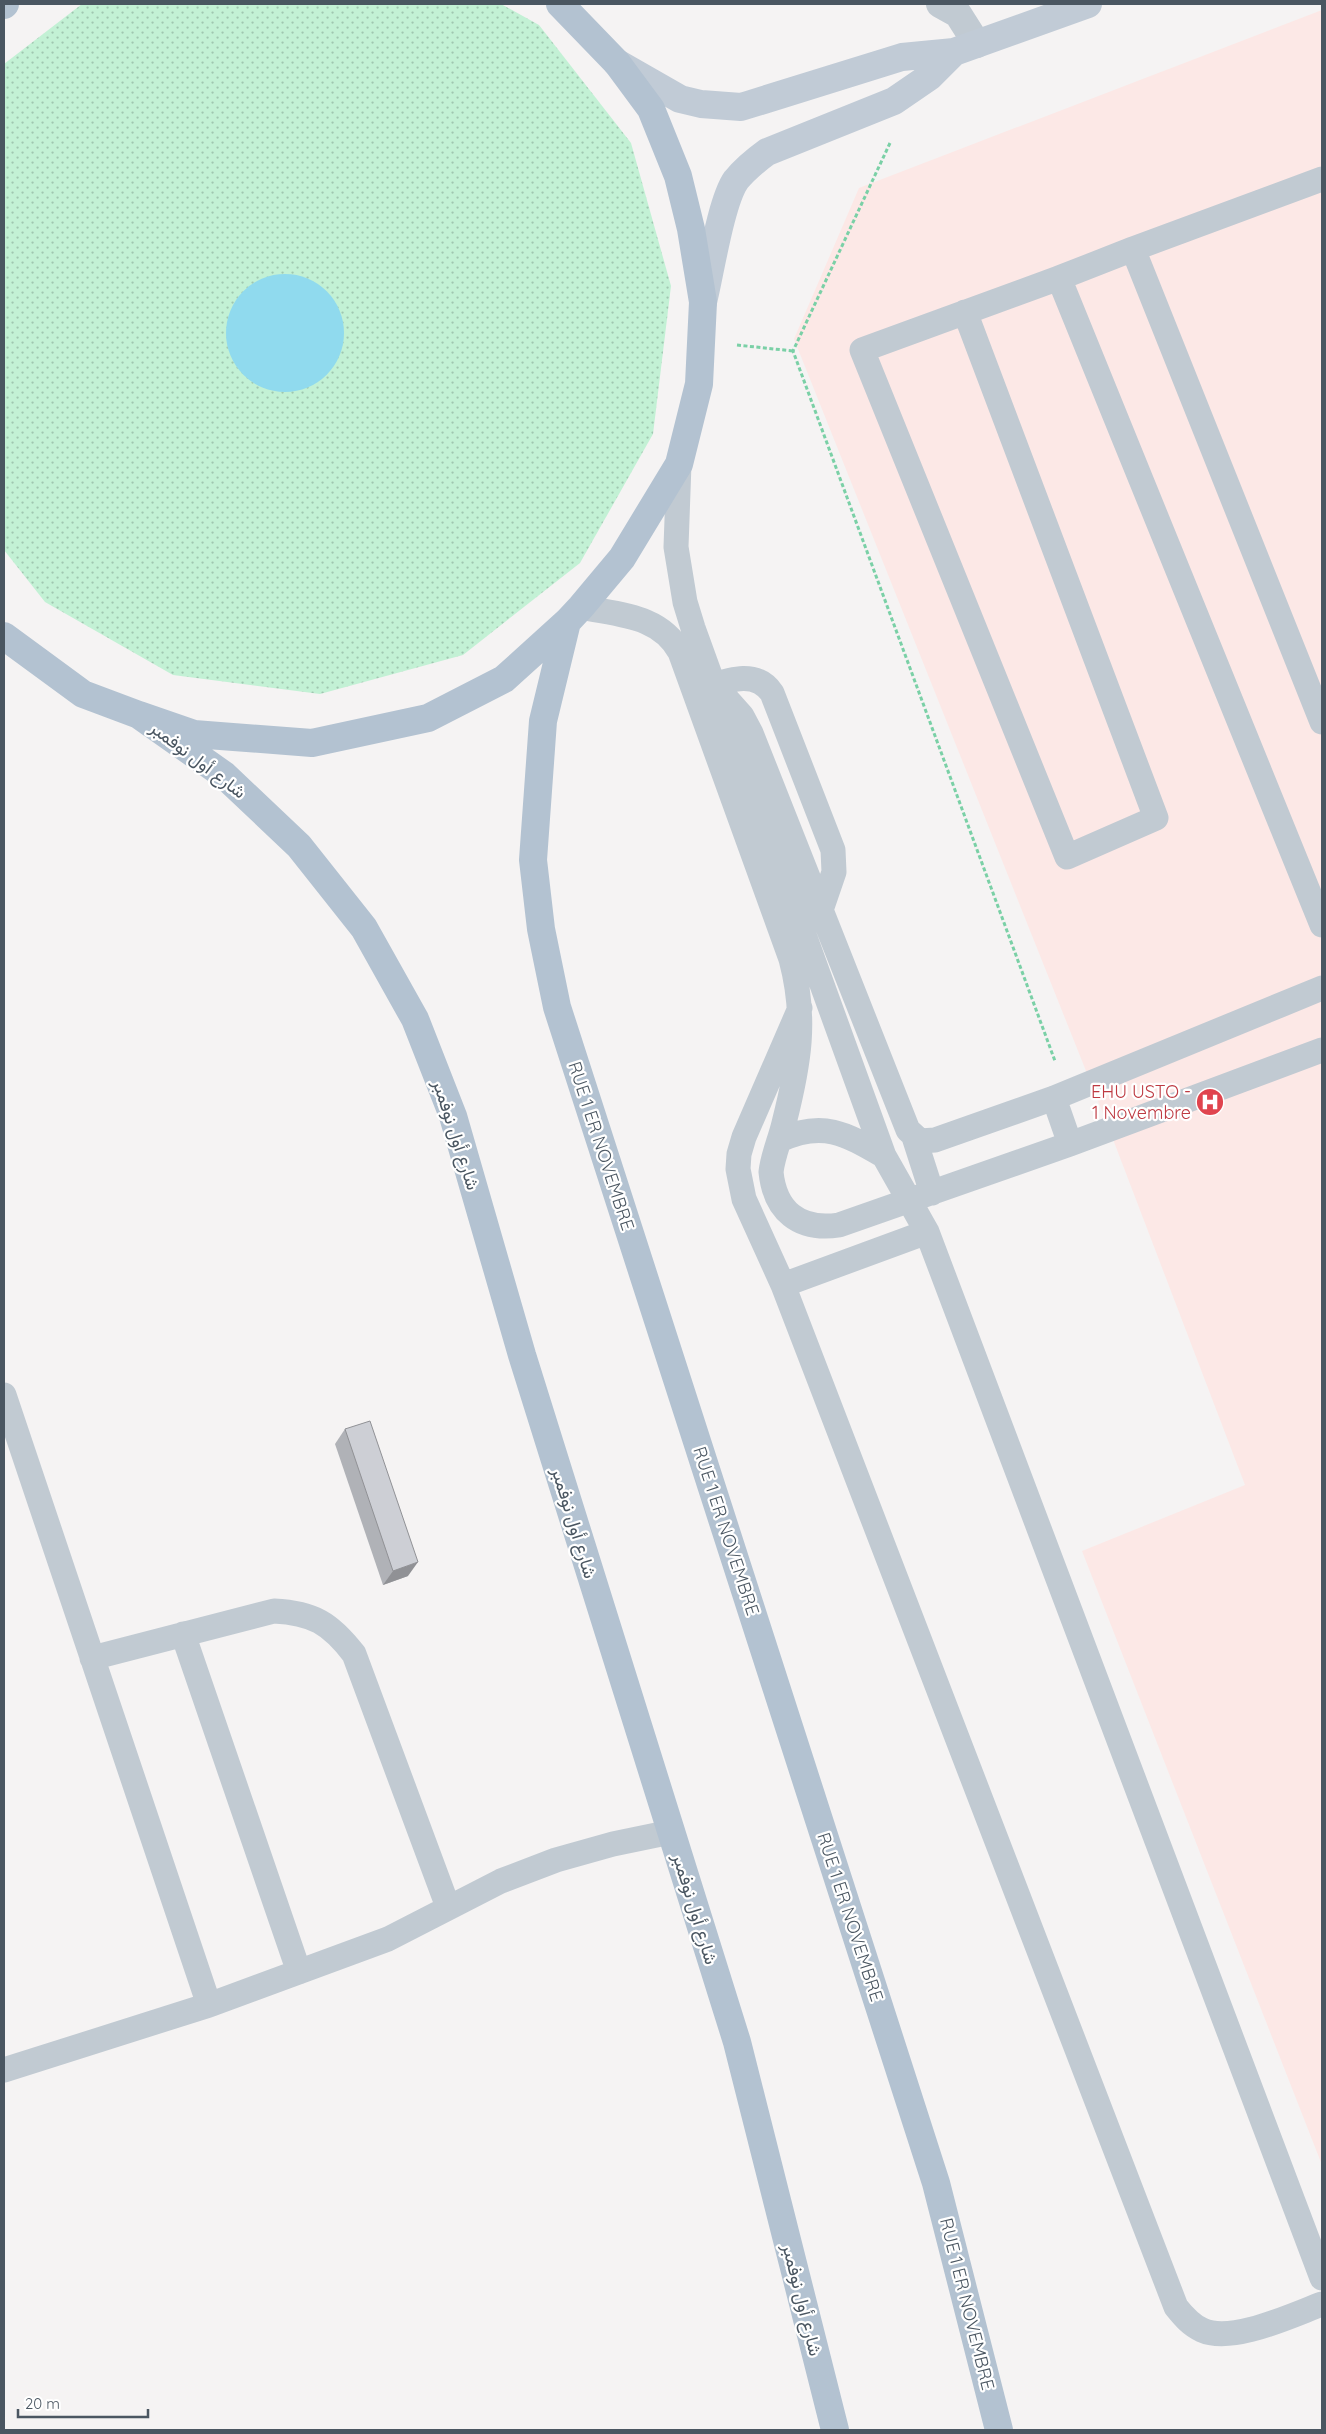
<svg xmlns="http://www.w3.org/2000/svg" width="1326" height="2434" font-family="Quicksand,Vazirmatn,sans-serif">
<defs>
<pattern id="grass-dots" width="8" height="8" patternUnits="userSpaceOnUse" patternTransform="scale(1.25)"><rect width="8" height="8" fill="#c3f1d5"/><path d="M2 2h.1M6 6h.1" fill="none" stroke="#a0c6b0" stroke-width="1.8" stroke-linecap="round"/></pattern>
</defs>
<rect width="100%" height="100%" fill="#f5f3f3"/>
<path fill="#fce8e6" d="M 1322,10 L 1322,2165 L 1082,1551 L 1245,1485 L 1106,1121 L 794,339 L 859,188 Z"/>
<path fill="url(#grass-dots)" d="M 82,4 L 501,4 L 539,25 L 631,143 L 671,286 L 653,434 L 580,563 L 463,655 L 320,694 L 173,675 L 45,602 L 4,550 L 4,64 Z"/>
<path fill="#90daee" d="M226 333a59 59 0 1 1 118 0a59 59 0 1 1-118 0Z"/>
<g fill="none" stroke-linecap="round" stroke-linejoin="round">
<path stroke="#7ad0a6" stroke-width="3" stroke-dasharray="4 2.5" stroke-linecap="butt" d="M 890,143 L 793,351 L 1055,1061
M 737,345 L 793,351"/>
<path stroke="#c1cad2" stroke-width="25" d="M 1322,179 L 1133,249 L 1322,722
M 1059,278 L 1133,249
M 965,312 L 1156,818 L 1067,857 L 862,350 L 1059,278 L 1322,925
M 679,464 L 676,547 L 685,602 L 693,628 L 884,1156 L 927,1232 L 1322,2278
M 581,607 C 619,615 660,615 680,652 L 791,959 C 807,1019 799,1064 784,1123 C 780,1140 773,1155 771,1172 C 775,1211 799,1231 839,1225 L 1070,1144 L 1322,1050
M 698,690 C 724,682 754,667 772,693 L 833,850 L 834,872 L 821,910
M 726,698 L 742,716 L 751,733 L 908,1130 L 920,1141 L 935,1140 L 1054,1098 L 1322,988
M 800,1008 L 744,1137 L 739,1154 L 738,1169 L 744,1199 L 783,1285 L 1176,2307 C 1184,2317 1191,2325 1202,2330 C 1232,2344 1292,2315 1322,2304
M 1054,1098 L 1070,1144
M 914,1137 L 932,1193
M 780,1140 C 823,1120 846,1134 884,1156
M 783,1285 L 927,1232
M 4,1395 L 209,2005 L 4,2070
M 183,1634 L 299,1972
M 92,1658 L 274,1611 C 313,1613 330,1623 354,1654 L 448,1907
M 209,2005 L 388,1939 L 501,1881 L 556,1860 L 613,1844 L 671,1832"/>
<path stroke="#c1cad2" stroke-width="28" d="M 940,4 L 958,14 L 977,44"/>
<path stroke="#c1cbd6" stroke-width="28" d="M 617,63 L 680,99 L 701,104 L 741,107 L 902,57 L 954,52 L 1088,4
M 703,302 C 710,274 721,201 736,180 C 745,169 756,160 767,152 L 894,101 L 929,77 L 954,52"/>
<path stroke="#b3c2d1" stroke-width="28" d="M 4,5 L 5,4
M 567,622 L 543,721 L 533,860 L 541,929 L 557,1007 L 936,2183 L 999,2430
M 4,636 L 83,694 L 139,715 L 194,734 L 312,743 L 428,718 L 504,679 L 567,622 L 581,607 L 622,558 L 679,464 L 699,384 L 703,302 L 691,229 L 678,176 L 651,109 L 617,63 L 560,4
M 139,715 L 224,775 L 299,846 L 364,928 L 415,1019 L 453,1116 L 522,1355 L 737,2042 L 835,2430"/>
</g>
<path fill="#b0b2b7" d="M 345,1429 L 408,1576 L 383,1585 L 335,1444 Z"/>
<path fill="#909195" d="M 418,1562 L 408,1576 L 383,1585 L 393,1571 Z"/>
<path fill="#cdcfd5" stroke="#909195" d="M 370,1421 L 418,1562 L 393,1571 L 345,1429 Z"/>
<defs>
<symbol id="hospital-disc" viewBox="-11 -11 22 22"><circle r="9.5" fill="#e0444e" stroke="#fff"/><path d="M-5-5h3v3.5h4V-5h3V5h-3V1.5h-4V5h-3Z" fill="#fff"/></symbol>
</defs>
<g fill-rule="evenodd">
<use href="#hospital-disc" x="1194" y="1086" width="32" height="32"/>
</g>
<g text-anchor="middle" stroke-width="4.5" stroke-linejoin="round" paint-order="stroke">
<g font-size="18" fill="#4a5661" stroke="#fff">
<text transform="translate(198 760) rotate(37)" y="6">شارع أول نوفمبر</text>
<text transform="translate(456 1135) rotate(72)" y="6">شارع أول نوفمبر</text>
<text transform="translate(601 1146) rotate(72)" y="6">RUE 1 ER NOVEMBRE</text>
<text transform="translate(574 1523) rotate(73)" y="6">شارع أول نوفمبر</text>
<text transform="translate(726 1531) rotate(72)" y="6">RUE 1 ER NOVEMBRE</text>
<text transform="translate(695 1909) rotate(73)" y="6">شارع أول نوفمبر</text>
<text transform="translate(850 1917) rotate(72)" y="6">RUE 1 ER NOVEMBRE</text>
<text transform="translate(802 2300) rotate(76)" y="6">شارع أول نوفمبر</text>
<text transform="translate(967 2304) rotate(76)" y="6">RUE 1 ER NOVEMBRE</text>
</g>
<g font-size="18" fill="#be3a42" stroke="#fff" text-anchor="end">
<text x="1191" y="1098">EHU USTO -<tspan x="1191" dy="21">1 Novembre</tspan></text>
</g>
</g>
<rect width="1326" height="2434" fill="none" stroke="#4a5661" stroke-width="10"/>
<path d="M18 2409v8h130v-8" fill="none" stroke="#4a5661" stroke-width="2.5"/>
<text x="25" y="2409" font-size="15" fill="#4a5661" stroke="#ffffff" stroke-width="4" paint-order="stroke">20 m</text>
</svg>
